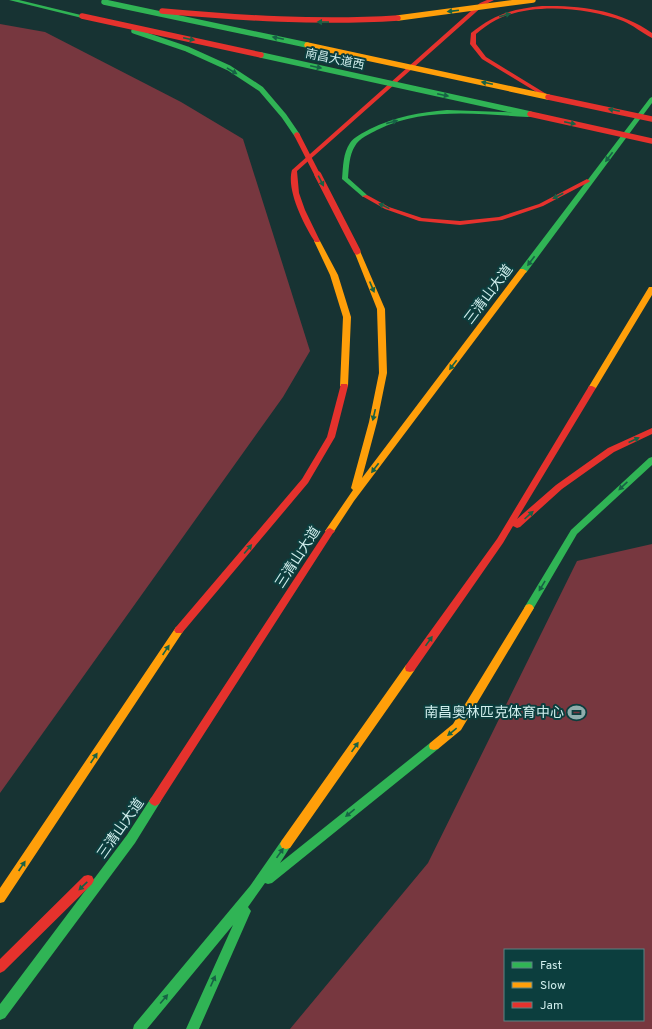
<svg xmlns="http://www.w3.org/2000/svg" width="652" height="1029" font-family="Overpass,'Noto Sans SC',sans-serif">
<rect width="100%" height="100%" fill="#173333"/>
<path fill="#77373f" fill-rule="evenodd" d="M 0,24 L 45,32 L 181,102 L 243,139 L 310,351 L 283,397 L 0,793 Z
M 652,544 L 652,1029 L 290,1029 L 428,863 L 577,561 ZM 505,950 L 643,950 L 643,1020 L 505,1020 Z"/>
<g fill="none" stroke-linecap="round" stroke-linejoin="round">
<path fill="#30b455" fill-rule="evenodd" d="M 9,0 L 19,0 L 85,16 L 82,18 Z
M 652,97 L 652,103 L 526,273 L 520,273 L 520,269 L 650,98 Z
M 447,110 L 528,113 L 531,115 L 528,117 C 477,114 424,107 377,130 C 370,134 359,138 355,146 C 349,155 349,168 348,178 L 367,195 L 367,197 L 363,197 L 342,179 C 343,167 343,153 350,143 C 354,137 363,133 370,129 C 395,117 420,112 447,110 Z
M 652,457 L 652,465 L 577,534 L 532,611 L 526,611 L 524,608 L 571,530 L 649,458 Z
M 434,742 L 438,743 L 439,746 L 438,749 L 272,883 L 268,884 L 265,883 L 248,907 L 251,911 L 199,1029 L 186,1029 L 233,925 L 147,1029 L 133,1029 L 134,1025 L 250,886 L 282,840 L 286,839 L 290,840 L 292,844 L 280,863 L 430,743 Z
M 155,796 L 159,798 L 161,801 L 135,843 L 5,1018 L 0,1020 L 0,1004 L 127,835 L 151,798 Z"/>
<path fill="#ff9f0a" fill-rule="evenodd" d="M 317,239 L 320,241 L 338,275 L 351,317 L 348,386 L 344,388 L 340,386 L 343,317 L 330,275 L 314,241 Z
M 357,249 L 360,251 L 385,309 L 387,373 L 377,422 L 362,478 L 520,269 L 523,269 L 527,271 L 354,501 L 333,533 L 330,534 L 325,531 L 353,490 L 351,488 L 369,422 L 379,373 L 377,309 L 354,251 Z
M 649,287 L 652,287 L 652,295 L 596,388 L 592,390 L 589,390 L 588,388 Z
M 529,604 L 532,605 L 534,608 L 461,730 L 438,749 L 434,750 L 430,749 L 429,746 L 430,743 L 453,724 L 526,605 Z
M 179,626 L 182,627 L 184,630 L 182,633 L 4,902 L 0,903 L 0,888 L 176,627 Z
M 410,664 L 414,665 L 415,668 L 414,671 L 290,848 L 286,849 L 282,848 L 280,844 L 282,840 L 406,665 Z"/>
<path fill="#e5322d" fill-rule="evenodd" d="M 487,0 L 494,0 L 484,5 L 297,171 L 299,193 L 305,210 L 320,241 L 319,242 L 315,242 C 304,225 286,190 292,170 L 480,3 Z
M 542,6 C 580,5 620,10 652,33 L 652,38 C 642,33 633,25 623,21 C 587,7 531,2 496,20 C 488,24 482,29 476,34 L 476,44 L 486,57 L 548,95 L 543,96 L 482,59 L 470,44 L 471,33 C 494,14 513,9 542,6 Z
M 587,179 L 590,181 L 589,182 L 543,206 L 502,220 L 460,225 L 419,221 L 385,209 L 362,196 L 367,195 L 389,207 L 422,218 L 460,221 L 499,217 L 539,204 Z
M 341,384 L 347,384 L 348,386 L 335,437 L 308,483 L 182,633 L 176,633 L 174,630 L 176,627 L 302,479 L 327,437 Z
M 589,386 L 592,386 L 596,388 L 517,519 L 556,485 L 608,448 L 652,428 L 652,434 L 614,452 L 562,489 L 520,527 L 517,528 L 513,526 L 503,543 L 414,671 L 410,672 L 406,671 L 405,668 L 406,665 L 497,539 Z
M 330,528 L 335,531 L 333,533 L 159,804 L 155,806 L 151,804 L 149,801 L 151,798 L 327,529 Z
M 88,875 L 92,876 L 94,880 L 92,884 L 4,971 L 0,973 L 0,959 L 84,876 Z"/>
<path stroke="#30b455" stroke-width="5.5" d="M 104,2 L 307,45
M 134,31 L 187,49 L 229,68 L 261,89 L 284,116 L 297,135
M 261,55 L 530,114"/>
<path stroke="#ff9f0a" stroke-width="5.5" d="M 398,18 L 533,0
M 307,45 L 548,97"/>
<path stroke="#e5322d" stroke-width="5.5" d="M 162,11 C 241,18 319,23 398,18
M 82,16 L 261,55
M 548,97 L 652,119
M 530,114 L 652,141
M 297,135 L 318,176"/>
<path stroke="#e5322d" stroke-width="7" d="M 318,175 L 357,251"/>
</g>
<defs><path id="oneway-solid" d="M-6-.8H1V-3.2L6.5 0L1 3.2V.8H-6Z"/></defs>
<g fill="#176145">
<use href="#oneway-solid" transform="translate(453 11) rotate(173)"/>
<use href="#oneway-solid" transform="translate(505 15) rotate(-16)"/>
<use href="#oneway-solid" transform="translate(323 22) rotate(-179)"/>
<use href="#oneway-solid" transform="translate(278 38) rotate(-168)"/>
<use href="#oneway-solid" transform="translate(189 39) rotate(12)"/>
<use href="#oneway-solid" transform="translate(316 67) rotate(12)"/>
<use href="#oneway-solid" transform="translate(232 71) rotate(31)"/>
<use href="#oneway-solid" transform="translate(487 83) rotate(-168)"/>
<use href="#oneway-solid" transform="translate(443 95) rotate(12)"/>
<use href="#oneway-solid" transform="translate(614 110) rotate(-168)"/>
<use href="#oneway-solid" transform="translate(392 122) rotate(-15)"/>
<use href="#oneway-solid" transform="translate(570 123) rotate(12)"/>
<use href="#oneway-solid" transform="translate(609 157) rotate(127)"/>
<use href="#oneway-solid" transform="translate(321 181) rotate(63)"/>
<use href="#oneway-solid" transform="translate(558 196) rotate(153)"/>
<use href="#oneway-solid" transform="translate(384 206) rotate(-154)"/>
<use href="#oneway-solid" transform="translate(531 261) rotate(127)"/>
<use href="#oneway-solid" transform="translate(372 287) rotate(67)"/>
<use href="#oneway-solid" transform="translate(453 365) rotate(127)"/>
<use href="#oneway-solid" transform="translate(374 415) rotate(103)"/>
<use href="#oneway-solid" transform="translate(634 440) rotate(-25)"/>
<use href="#oneway-solid" transform="translate(375 468) rotate(127)"/>
<use href="#oneway-solid" transform="translate(623 486) rotate(137)"/>
<use href="#oneway-solid" transform="translate(529 515) rotate(-42)"/>
<use href="#oneway-solid" transform="translate(248 549) rotate(-50)"/>
<use href="#oneway-solid" transform="translate(542 586) rotate(121)"/>
<use href="#oneway-solid" transform="translate(429 641) rotate(-55)"/>
<use href="#oneway-solid" transform="translate(166 650) rotate(-56)"/>
<use href="#oneway-solid" transform="translate(452 732) rotate(141)"/>
<use href="#oneway-solid" transform="translate(355 747) rotate(-55)"/>
<use href="#oneway-solid" transform="translate(94 758) rotate(-56)"/>
<use href="#oneway-solid" transform="translate(350 813) rotate(141)"/>
<use href="#oneway-solid" transform="translate(280 853) rotate(-55)"/>
<use href="#oneway-solid" transform="translate(22 866) rotate(-56)"/>
<use href="#oneway-solid" transform="translate(83 886) rotate(136)"/>
<use href="#oneway-solid" transform="translate(213 981) rotate(-66)"/>
<use href="#oneway-solid" transform="translate(164 999) rotate(-50)"/>
</g>
<defs>
<symbol id="stadium-bare" viewBox="-9 -9 18 18"><path d="M0-5a6.5 5 0 1 0 0 10a6.5 5 0 1 0 0-10ZM-3.5-1.8h7v3.6h-7Z" fill="#8fadac" stroke="#0c3e3e" stroke-width="2.5" paint-order="stroke"/></symbol>
</defs>
<g fill-rule="evenodd">
<use href="#stadium-bare" x="564" y="700" width="25" height="25"/>
</g>
<g text-anchor="middle" stroke-width="4" stroke-linejoin="round" paint-order="stroke">
<g font-size="12" fill="#d0eeed" stroke="#0c3e3e">
<text transform="translate(335 59) rotate(12)" y="4">南昌大道西</text>
</g>
<g font-size="14" fill="#d0eeed" stroke="#0c3e3e">
<text transform="translate(488 294) rotate(-53)" y="5">三清山大道</text>
<text transform="translate(297 557) rotate(-57)" y="5">三清山大道</text>
<text transform="translate(120 828) rotate(-55)" y="5">三清山大道</text>
</g>
<g font-size="14" fill="#d0eeed" stroke="#0c3e3e" text-anchor="end">
<text x="564" y="717">南昌奥林匹克体育中心</text>
</g>
</g>
<rect x="504" y="949" width="140" height="72" fill="#0c3e3e" stroke="#5a8484"/>
<rect x="512" y="962" width="20" height="6" fill="#30b455" stroke="#5a8484"/>
<text x="540" y="969" font-size="12" fill="#d0eeed">Fast</text>
<rect x="512" y="982" width="20" height="6" fill="#ff9f0a" stroke="#5a8484"/>
<text x="540" y="989" font-size="12" fill="#d0eeed">Slow</text>
<rect x="512" y="1002" width="20" height="6" fill="#e5322d" stroke="#5a8484"/>
<text x="540" y="1009" font-size="12" fill="#d0eeed">Jam</text>
</svg>
